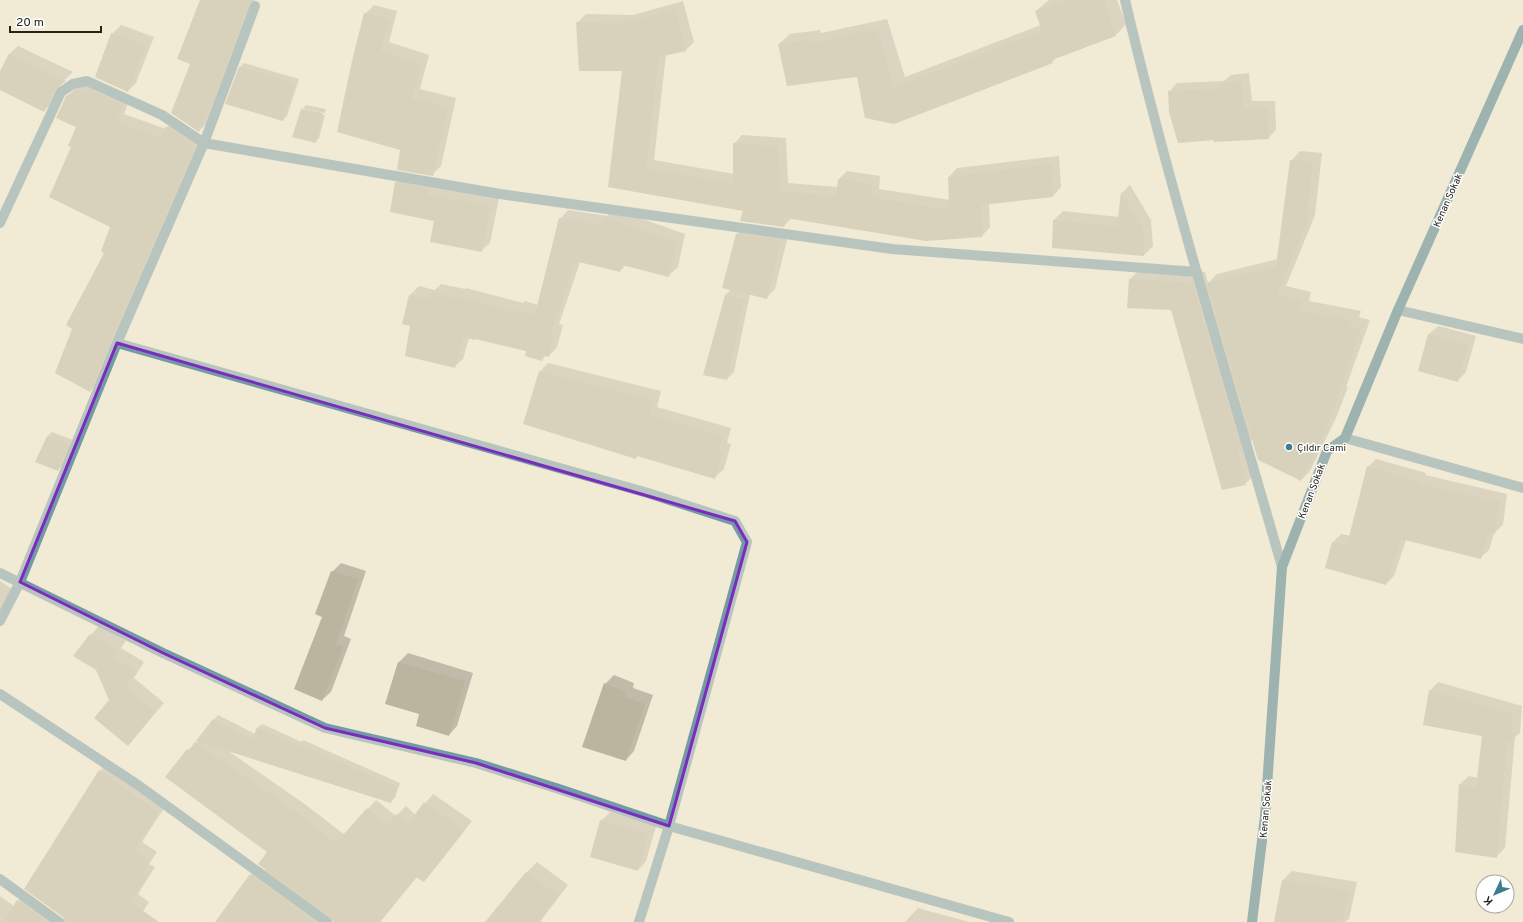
<svg xmlns="http://www.w3.org/2000/svg" width="1523" height="922" font-family="Overpass,sans-serif">
<rect width="100%" height="100%" fill="#f1ead4"/>
<path fill="#0003" d="M 201,0 L 255,0 L 208,122 L 199,131 L 192,63 Z
M 1049,0 L 1117,0 L 1126,24 L 1116,35 L 1058,56 L 1052,62 L 894,123 L 857,75 L 779,44 L 790,34 L 820,30 L 821,33 L 887,19 L 905,77 L 1041,25 L 1036,11 Z
M 683,1 L 694,42 L 686,50 L 666,55 L 654,160 L 734,174 L 734,144 L 742,135 L 786,138 L 788,183 L 838,187 L 839,179 L 847,171 L 880,176 L 879,189 L 950,200 L 949,177 L 957,168 L 1059,156 L 1061,187 L 1053,196 L 989,203 L 990,227 L 982,236 L 792,218 L 784,226 L 744,210 L 609,187 L 624,70 L 577,23 L 586,14 L 633,15 Z
M 374,5 L 397,11 L 389,42 L 429,55 L 420,89 L 456,98 L 441,166 L 432,175 L 401,149 L 365,14 Z
M 121,25 L 154,37 L 136,83 L 128,91 L 112,34 Z
M 18,46 L 73,72 L 62,82 L 53,102 L 44,111 L 0,89 L 0,73 L 9,54 Z
M 244,63 L 299,79 L 287,116 L 283,120 L 240,67 Z
M 1249,73 L 1252,101 L 1275,101 L 1276,130 L 1268,138 L 1215,139 L 1169,92 L 1177,83 L 1224,81 L 1231,75 Z
M 85,82 L 131,96 L 124,114 L 166,129 L 176,118 L 200,142 L 98,383 L 90,391 L 105,253 L 112,226 L 72,146 L 77,127 L 67,97 L 76,88 Z
M 306,105 L 326,109 L 325,113 L 303,109 Z
M 303,109 L 303,111 L 325,115 L 319,138 L 315,142 L 302,110 Z
M 1300,151 L 1322,153 L 1315,215 L 1286,286 L 1311,292 L 1309,301 L 1361,311 L 1359,317 L 1370,320 L 1346,387 L 1348,387 L 1336,418 L 1310,471 L 1301,480 L 1253,439 L 1250,443 L 1257,473 L 1245,484 L 1171,309 L 1130,279 L 1142,267 L 1205,272 L 1208,283 L 1217,274 L 1278,259 L 1291,161 Z
M 404,174 L 499,198 L 490,243 L 481,251 L 435,221 L 396,183 Z
M 1130,185 L 1151,220 L 1153,246 L 1144,255 L 1053,247 L 1054,220 L 1063,211 L 1119,217 L 1122,193 Z
M 614,209 L 685,234 L 678,267 L 669,275 L 626,265 L 620,271 L 580,262 L 559,324 L 563,325 L 557,347 L 549,356 L 546,355 L 542,360 L 527,351 L 476,338 L 469,338 L 463,359 L 454,367 L 412,325 L 403,323 L 410,295 L 419,286 L 435,290 L 441,284 L 465,289 L 466,288 L 523,303 L 525,301 L 538,305 L 560,219 L 568,210 L 607,216 Z
M 746,225 L 789,232 L 775,289 L 766,298 L 750,294 L 734,372 L 727,379 L 725,295 L 732,289 L 737,234 Z
M 1438,326 L 1476,336 L 1466,372 L 1457,381 L 1429,334 Z
M 548,363 L 661,391 L 657,407 L 731,428 L 727,443 L 731,444 L 724,469 L 715,477 L 638,455 L 636,458 L 540,372 Z
M 52,432 L 73,440 L 62,466 L 58,470 L 37,461 L 48,436 Z
M 1376,459 L 1426,473 L 1425,475 L 1507,494 L 1503,525 L 1494,533 L 1489,550 L 1480,558 L 1406,540 L 1394,576 L 1386,584 L 1327,568 L 1333,542 L 1341,534 L 1351,536 L 1368,467 Z
M 341,563 L 366,571 L 344,636 L 351,639 L 331,692 L 322,700 L 324,616 L 332,572 Z
M 0,581 L 12,589 L 0,612 Z
M 99,626 L 126,641 L 121,648 L 144,662 L 134,678 L 164,703 L 128,745 L 97,669 L 91,635 Z
M 408,653 L 473,673 L 457,726 L 449,735 L 421,713 L 387,703 L 399,662 Z
M 614,675 L 634,683 L 633,688 L 653,695 L 634,751 L 626,760 L 605,684 Z
M 1438,682 L 1522,706 L 1520,733 L 1515,737 L 1505,848 L 1497,856 L 1460,784 L 1469,776 L 1478,778 L 1483,736 L 1430,691 Z
M 218,715 L 255,734 L 257,728 L 262,724 L 302,742 L 303,740 L 400,783 L 395,798 L 390,802 L 227,750 L 306,805 L 345,835 L 376,800 L 396,816 L 406,806 L 416,815 L 433,794 L 472,821 L 432,872 L 423,881 L 417,877 L 380,922 L 363,922 L 340,908 L 331,917 L 333,919 L 331,922 L 232,922 L 251,875 L 259,866 L 265,870 L 266,869 L 268,851 L 188,750 L 197,742 Z
M 108,763 L 166,805 L 142,842 L 157,852 L 149,864 L 155,867 L 138,894 L 149,902 L 136,922 L 0,922 L 0,896 L 14,906 L 26,892 L 65,920 L 64,916 L 25,888 L 100,771 Z
M 610,812 L 656,826 L 646,861 L 638,870 L 601,821 Z
M 537,862 L 568,885 L 540,922 L 486,922 L 527,872 Z
M 1292,871 L 1357,882 L 1349,919 L 1345,922 L 1275,922 L 1283,880 Z
M 918,908 L 969,922 L 905,922 Z"/>
<path fill="#bbb59f" d="M 200,0 L 253,0 L 249,4 L 213,101 L 199,132 L 171,113 L 190,64 L 177,59 Z
M 1067,0 L 1104,0 L 1116,36 L 1052,60 L 1053,63 L 894,124 L 865,118 L 857,77 L 787,86 L 778,44 L 810,40 L 811,43 L 877,29 L 894,87 L 1042,31 L 1035,11 Z
M 675,9 L 686,51 L 659,57 L 646,168 L 733,183 L 733,143 L 778,146 L 780,191 L 836,196 L 838,179 L 872,184 L 871,197 L 949,210 L 948,177 L 1051,164 L 1053,197 L 981,205 L 982,237 L 926,241 L 786,218 L 784,227 L 740,221 L 743,211 L 608,187 L 622,71 L 579,71 L 576,22 L 624,23 Z
M 364,13 L 389,19 L 381,51 L 421,64 L 412,98 L 448,107 L 433,176 L 397,170 L 400,150 L 337,132 L 352,61 Z
M 111,33 L 146,46 L 128,92 L 95,77 Z
M 9,54 L 66,81 L 55,89 L 44,112 L 0,90 L 0,71 Z
M 239,67 L 295,83 L 283,121 L 225,104 Z
M 1241,81 L 1244,109 L 1267,109 L 1269,139 L 1214,142 L 1214,140 L 1178,143 L 1169,112 L 1168,91 L 1220,89 L 1221,83 Z
M 81,89 L 89,93 L 90,90 L 123,105 L 117,122 L 162,138 L 166,126 L 194,144 L 192,150 L 194,151 L 111,340 L 90,392 L 55,373 L 72,329 L 66,325 L 104,253 L 101,251 L 110,227 L 49,197 L 71,147 L 68,146 L 76,127 L 56,118 L 66,96 L 76,90 Z
M 301,109 L 323,113 L 316,143 L 292,137 Z
M 1290,160 L 1313,162 L 1306,225 L 1277,295 L 1302,301 L 1300,310 L 1352,320 L 1350,327 L 1361,329 L 1338,396 L 1339,396 L 1327,428 L 1301,481 L 1258,460 L 1207,283 L 1276,266 Z
M 395,182 L 430,188 L 428,195 L 491,206 L 482,252 L 430,242 L 434,221 L 390,212 Z
M 1121,192 L 1143,229 L 1144,256 L 1052,248 L 1053,220 L 1117,226 Z
M 604,217 L 677,242 L 669,277 L 622,265 L 620,272 L 575,261 L 551,333 L 554,334 L 549,357 L 544,356 L 542,361 L 525,356 L 526,351 L 475,339 L 475,340 L 463,337 L 455,368 L 405,356 L 410,326 L 402,324 L 409,295 L 430,299 L 432,292 L 456,298 L 456,296 L 514,312 L 515,310 L 535,314 L 559,218 L 603,225 Z
M 736,234 L 781,240 L 767,299 L 722,288 Z
M 1129,279 L 1193,283 L 1242,452 L 1237,449 L 1246,485 L 1222,490 L 1171,310 L 1127,308 Z
M 725,295 L 744,299 L 727,380 L 703,375 Z
M 1428,334 L 1468,345 L 1458,382 L 1418,371 Z
M 539,371 L 653,400 L 649,415 L 723,436 L 718,451 L 723,453 L 715,479 L 637,456 L 636,459 L 523,424 Z
M 47,436 L 69,444 L 58,471 L 35,462 Z
M 1367,466 L 1418,481 L 1418,483 L 1500,502 L 1495,534 L 1488,533 L 1481,559 L 1401,539 L 1386,585 L 1325,568 L 1332,542 L 1347,545 Z
M 331,571 L 358,579 L 336,644 L 343,647 L 322,701 L 294,689 L 322,617 L 315,614 Z
M 90,634 L 118,650 L 113,657 L 136,671 L 126,687 L 156,712 L 128,746 L 94,718 L 109,700 L 96,670 L 73,656 Z
M 398,662 L 465,681 L 449,736 L 416,726 L 419,714 L 385,704 Z
M 604,683 L 626,692 L 625,697 L 645,704 L 626,761 L 582,747 Z
M 1429,690 L 1513,714 L 1512,742 L 1507,742 L 1502,795 L 1497,858 L 1455,852 L 1459,784 L 1476,788 L 1482,736 L 1423,725 Z
M 213,719 L 252,739 L 257,728 L 298,745 L 298,744 L 397,787 L 391,803 L 196,741 Z
M 195,742 L 298,813 L 336,843 L 367,808 L 387,825 L 397,814 L 408,824 L 424,802 L 465,830 L 424,882 L 416,877 L 380,922 L 333,922 L 331,917 L 258,864 L 267,852 L 165,777 L 187,749 L 189,750 Z
M 99,770 L 159,813 L 134,850 L 150,861 L 142,872 L 148,875 L 130,902 L 159,922 L 65,922 L 63,917 L 24,889 Z
M 600,820 L 648,834 L 638,871 L 590,857 Z
M 526,872 L 559,896 L 538,922 L 485,922 Z
M 250,874 L 316,922 L 215,922 Z
M 1282,880 L 1349,891 L 1342,922 L 1274,922 Z
M 17,900 L 48,922 L 3,922 Z"/>
<g fill="none" stroke-linecap="round" stroke-linejoin="round">
<path stroke="#749aa6" stroke-width="10" d="M 1125,0 C 1170,191 1228,378 1282,567
M 0,223 L 61,92 L 73,84 L 87,81 L 162,115 L 204,143 L 500,194 L 892,249 L 1197,272
M 1398,310 L 1523,339
M 117,343 L 648,493 L 735,521 L 747,542 L 669,826 L 639,922
M 1345,438 L 1523,488
M 0,573 L 163,653 L 325,728 L 476,763 L 559,789 L 669,826 L 1009,922
M 0,621 L 20,582 L 117,343 L 204,143 L 255,6
M 0,694 L 138,785 L 327,922
M 0,879 L 59,922"/>
<path stroke="#357284" stroke-width="10" d="M 1252,922 L 1265,816 L 1282,567 L 1327,451 L 1345,438 L 1398,310 L 1523,30"/>
</g>
<path d="M0 0H1523V922H0ZM 117,343 L 735,521 L 747,542 L 669,826 L 476,763 L 325,728 L 163,653 L 20,582 Z" fill="#f1ead4" fill-opacity=".55" fill-rule="evenodd"/>
<path fill="none" stroke="#7b2cbf" stroke-width="3" stroke-linejoin="round" d="M 117,343 L 735,521 L 747,542 L 669,826 L 476,763 L 325,728 L 163,653 L 20,582 Z"/>
<circle fill="#3c7d8f" stroke="#fff" stroke-width="1.5" cx="1289" cy="447" r="4"/>
<g text-anchor="middle" stroke-width="3" stroke-linejoin="round" paint-order="stroke">
<g font-size="10" fill="#25231b" stroke="#fff">
<text transform="translate(1447 200) rotate(-66)" y="4">Kenan Sokak</text>
<text transform="translate(1311 491) rotate(-69)" y="4">Kenan Sokak</text>
<text transform="translate(1265 809) rotate(-85)" y="4">Kenan Sokak</text>
</g>
<g font-size="10" fill="#25231b" stroke="#fff" text-anchor="start">
<text x="1297" y="451">Çıldır Cami</text>
</g>
</g>
<g transform="translate(1495 894) rotate(226)"><circle r="19" fill="#ffffff" stroke="#a8a7a4"/>
<path d="M0-3L7 15L0 10L-7 15Z" fill="#3c7d8f"/>
<text y="-6" font-size="11" font-weight="bold" text-anchor="middle" fill="#25231b">K</text>
</g>
<path d="M10 26v6h91v-6" fill="none" stroke="#25231b" stroke-width="2"/>
<text x="16" y="26" font-size="12" fill="#25231b" stroke="#ffffff" stroke-width="3" paint-order="stroke">20 m</text>
</svg>
